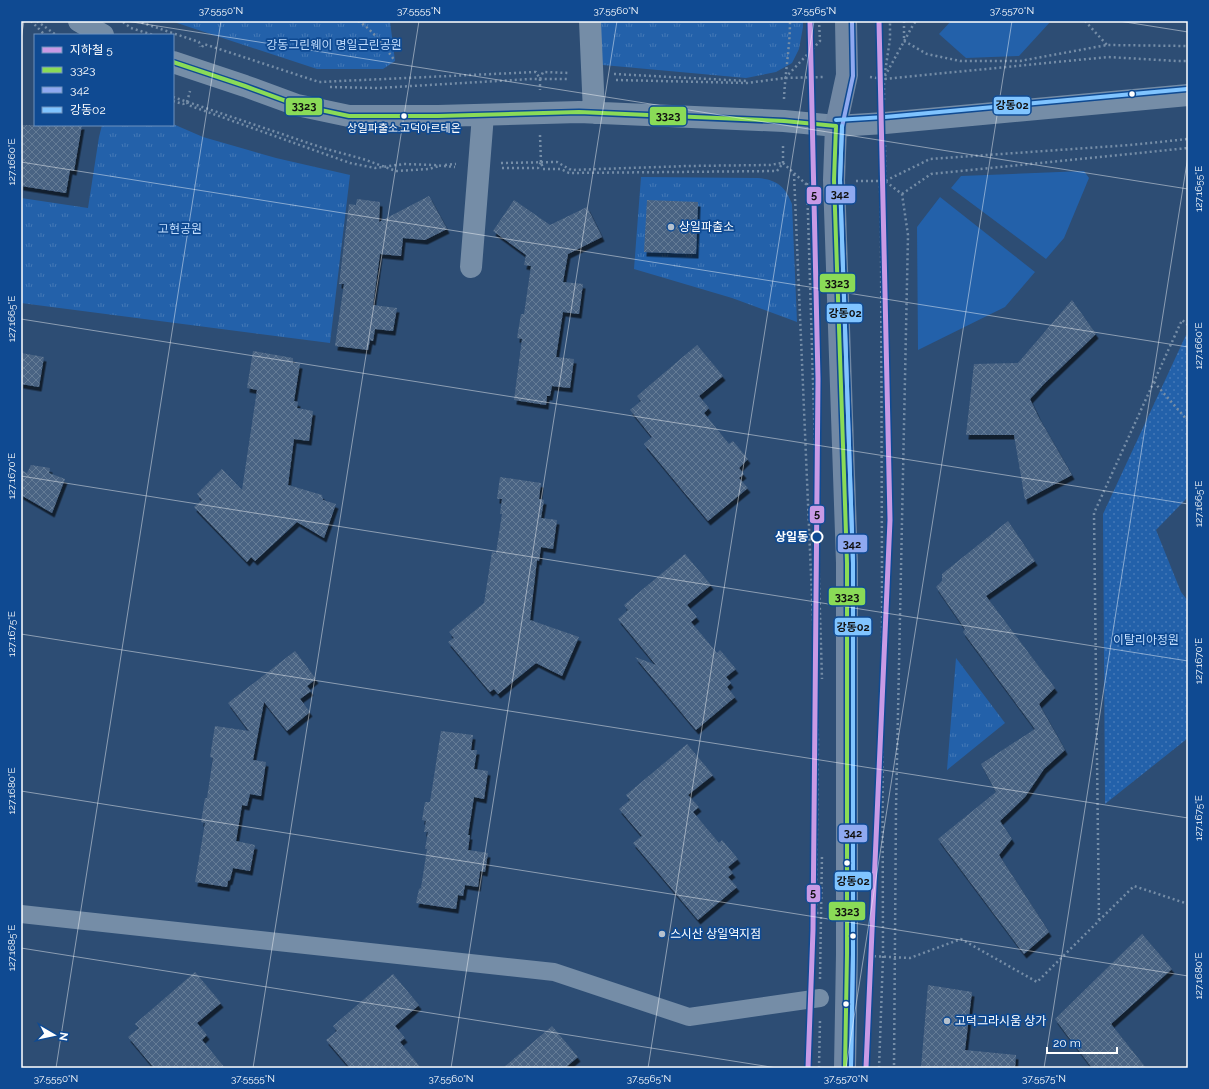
<svg xmlns="http://www.w3.org/2000/svg" width="1209" height="1089" font-family="Raleway,'Noto Sans KR',sans-serif">
<defs>
<pattern id="park-tufts" width="24" height="20" patternUnits="userSpaceOnUse"><rect width="24" height="20" fill="#2361aa"/><path d="M3 7l-1-3M5 7V3M7 7l1-3M15 17l-1-3M17 17v-4M19 17l1-3" fill="none" stroke="#4479b7"/></pattern>
<pattern id="garden-dots" width="8" height="8" patternUnits="userSpaceOnUse"><rect width="8" height="8" fill="#2361aa"/><path d="M2 2h.1M6 6h.1" fill="none" stroke="#4479b7" stroke-width="1.8" stroke-linecap="round"/></pattern>
<pattern id="building-cross-hatch" width="8" height="8" patternUnits="userSpaceOnUse"><rect width="8" height="8" fill="#4a6483"/><path d="M0 0l8 8M0 8l8-8" fill="none" stroke="#657b96"/></pattern>
<filter id="shadow"><feDropShadow dx="2.5" dy="4.5" stdDeviation="0" flood-color="#0009"/></filter>
</defs>
<rect width="100%" height="100%" fill="#2d4d74"/>
<path fill="#2361aa" d="M 951,21 L 1051,21 L 1019,56 L 966,58 L 939,34 Z
M 1084,171 L 1089,178 L 1064,238 L 1046,259 L 951,188 L 961,176 Z
M 940,197 L 1035,272 L 1005,307 L 918,350 L 917,227 Z"/>
<path fill="url(#park-tufts)" d="M 171,21 L 390,21 L 395,61 L 383,69 L 317,69 Z
M 594,21 L 803,21 L 803,27 L 799,49 L 792,63 L 776,72 L 746,78 L 592,64 Z
M 173,124 L 203,137 L 276,158 L 350,175 L 330,343 L 21,303 L 21,198 L 88,208 L 99,137 L 102,125 L 173,125 Z
M 641,177 L 758,178 C 777,180 785,186 792,204 L 797,322 L 732,298 L 634,269 Z
M 956,658 L 1005,723 L 947,770 Z"/>
<path fill="url(#garden-dots)" d="M 1186,335 L 1188,337 L 1188,497 L 1156,530 L 1181,592 L 1188,601 L 1188,738 L 1105,804 L 1103,514 Z"/>
<path fill="url(#building-cross-hatch)" filter="url(#shadow)" d="M 21,125 L 82,125 L 74,171 L 70,170 L 66,193 L 21,186 Z
M 429,196 L 447,229 L 425,240 L 403,238 L 401,256 L 380,254 L 373,305 L 397,308 L 393,331 L 375,329 L 373,341 L 370,340 L 368,350 L 335,346 L 344,284 L 339,284 L 349,204 L 356,205 L 357,199 L 380,202 L 379,222 Z
M 514,200 L 550,225 L 587,207 L 602,237 L 568,254 L 563,282 L 583,284 L 579,314 L 563,312 L 556,357 L 574,359 L 570,388 L 552,386 L 550,396 L 547,396 L 546,405 L 514,400 L 522,339 L 517,338 L 521,314 L 524,314 L 531,266 L 524,265 L 526,255 L 493,231 Z
M 647,200 L 698,202 L 696,254 L 644,252 Z
M 1072,300 L 1096,334 L 1044,384 L 1030,399 L 1039,418 L 1072,475 L 1025,500 L 1014,435 L 966,435 L 974,364 L 1018,363 Z
M 697,345 L 723,376 L 699,396 L 709,408 L 704,413 L 729,444 L 733,441 L 748,459 L 739,468 L 744,474 L 739,478 L 748,488 L 708,521 L 644,444 L 652,437 L 630,410 L 641,401 L 637,396 Z
M 253,351 L 293,358 L 293,363 L 300,364 L 294,401 L 298,402 L 297,408 L 313,411 L 309,441 L 294,439 L 288,485 L 322,495 L 323,500 L 336,504 L 324,538 L 297,522 L 255,561 L 251,557 L 247,562 L 194,507 L 202,500 L 197,494 L 222,469 L 242,490 L 257,390 L 247,388 Z
M 21,353 L 44,357 L 39,387 L 21,384 Z
M 31,465 L 50,468 L 49,473 L 65,479 L 52,513 L 21,495 L 21,470 L 27,473 Z
M 500,477 L 541,483 L 539,499 L 544,500 L 541,518 L 557,520 L 553,549 L 541,547 L 539,561 L 537,560 L 530,620 L 579,637 L 562,676 L 536,663 L 498,694 L 494,689 L 490,692 L 448,642 L 454,638 L 449,632 L 484,603 L 492,552 L 496,553 L 502,514 L 500,514 L 502,499 L 497,499 Z
M 1008,521 L 1035,561 L 986,596 L 1055,688 L 1039,704 L 1065,750 L 1044,769 L 1025,797 L 1000,821 L 1012,839 L 999,855 L 1049,932 L 1024,954 L 938,839 L 996,792 L 981,764 L 1035,729 L 963,632 L 965,629 L 936,587 L 942,581 L 942,574 Z
M 685,554 L 711,585 L 687,605 L 697,617 L 691,622 L 717,653 L 720,650 L 736,669 L 726,677 L 731,683 L 727,687 L 735,697 L 696,730 L 635,657 L 656,665 L 618,619 L 628,610 L 624,605 Z
M 295,651 L 316,679 L 307,686 L 311,691 L 300,699 L 310,712 L 287,731 L 264,702 L 253,760 L 266,762 L 261,796 L 250,794 L 247,806 L 242,805 L 236,841 L 255,845 L 250,871 L 233,868 L 230,880 L 228,881 L 227,887 L 195,882 L 205,823 L 201,822 L 205,798 L 207,798 L 213,758 L 210,757 L 215,726 L 249,731 L 228,703 Z
M 441,731 L 473,735 L 471,750 L 477,750 L 474,769 L 488,771 L 484,799 L 474,797 L 468,835 L 470,835 L 468,850 L 488,853 L 485,872 L 480,871 L 478,887 L 465,885 L 463,896 L 458,895 L 456,909 L 416,903 L 419,889 L 421,888 L 427,849 L 425,849 L 428,832 L 424,832 L 426,821 L 422,820 L 425,802 L 430,802 Z
M 687,744 L 713,775 L 688,795 L 699,807 L 693,812 L 719,843 L 722,840 L 738,859 L 728,867 L 733,873 L 728,877 L 737,887 L 698,920 L 633,843 L 642,836 L 619,809 L 630,800 L 626,795 Z
M 1142,934 L 1172,969 L 1111,1024 L 1146,1068 L 1092,1068 L 1055,1019 Z
M 195,972 L 221,1003 L 197,1023 L 207,1035 L 202,1040 L 225,1068 L 154,1068 L 128,1037 L 139,1028 L 135,1024 Z
M 393,974 L 419,1005 L 395,1026 L 405,1038 L 400,1042 L 421,1068 L 350,1068 L 326,1040 L 337,1031 L 333,1026 Z
M 928,985 L 972,992 L 965,1050 L 1016,1055 L 1015,1068 L 921,1068 Z
M 552,1026 L 578,1057 L 565,1068 L 503,1068 Z"/>
<g fill="none" stroke-linecap="round" stroke-linejoin="round">
<path stroke="#758da7" stroke-width="2.5" stroke-dasharray="2 3" stroke-linecap="butt" d="M 31,21 L 45,35
M 37,21 L 56,35
M 137,21 L 199,42 L 200,47
M 358,21 C 374,31 384,46 395,61
M 904,21 L 904,41 L 927,54 L 960,61 L 1020,61 L 1107,45 L 1188,46
M 1085,21 L 1107,45
M 123,22 L 131,28 L 153,35
M 202,47 L 204,44 L 319,82 L 536,72 L 540,79 L 543,72 L 569,73
M 614,74 L 747,81 L 747,83
M 885,76 L 913,25 L 916,21
M 870,77 L 884,79 L 1108,57 L 1177,61 L 1188,61
M 785,78 L 820,41 L 819,21
M 540,79 L 540,90
M 616,80 L 747,83 L 785,78 L 823,77
M 330,87 L 378,88 L 531,79 L 569,79
M 173,97 L 323,148 L 363,159 L 396,171 L 429,169 L 439,166
M 784,99 C 785,73 790,47 790,21
M 884,100 L 884,79 L 890,39 L 890,21
M 173,101 L 183,104 L 187,102 L 188,105 L 350,163 L 375,168 L 404,164 L 434,165 L 455,167
M 187,102 L 190,91
M 540,135 L 541,162
M 885,145 L 885,181
M 501,163 L 557,162 L 571,170 L 687,166 L 770,165 L 782,163
M 783,163 L 806,184 L 811,183
M 445,165 L 456,164
M 502,168 L 538,168 L 541,162 L 543,169 L 561,169 L 569,173 L 777,171 L 783,163 L 783,144
M 794,174 L 818,739 L 816,913 L 821,913
M 856,181 L 885,181 L 902,194 L 908,235 L 896,808 L 894,1068
M 807,183 L 822,679
M 902,194 L 931,174 L 1188,148
M 1154,382 L 1188,421
M 1099,920 L 1094,513 L 1182,320 L 1188,325
M 869,956 L 910,958 L 961,939 L 1037,982 L 1134,886 L 1188,904
M 820,979 L 822,854
M 819,1068 L 820,1020
M 879,1068 L 883,957 L 881,227 L 880,186 L 885,181 L 930,159 L 1130,145 L 1188,139"/>
<path stroke="#758da7" stroke-width="18" d="M 21,914 L 554,972 L 689,1017 L 820,998"/>
<path stroke="#758da7" stroke-width="22" d="M 79,21 L 103,35
M 590,21 L 594,113
M 173,62 L 245,86 L 297,105 L 349,116 L 438,116 L 579,112 L 784,121 L 836,126 L 885,123 L 1188,95
M 471,267 L 483,115"/>
<path stroke="#7188a4" stroke-width="22" d="M 845,1068 L 847,954 L 847,563 L 834,180 L 836,126 L 847,75 L 846,21"/>
<defs>
<path id="bus-1" d="M 173,62 L 245,86 L 297,105 L 349,116 L 438,116 L 579,112 L 784,121 L 836,126
M 836,126 L 834,180 L 847,563 L 847,954 L 845,1068"/>
<path id="bus-2" d="M 851,1068 L 853,954 L 853,563 L 840,180 L 842,127 L 853,76 L 852,21"/>
<path id="bus-3" d="M 836,120 L 885,117 L 1187,89
M 842,126 L 840,180 L 853,563 L 853,954 L 851,1068"/>
</defs>
<use href="#bus-1" stroke="#0f4a92" stroke-width="7"/>
<use href="#bus-2" stroke="#0f4a92" stroke-width="7"/>
<use href="#bus-3" stroke="#0f4a92" stroke-width="7"/>
<use href="#bus-1" stroke="#8adb57" stroke-width="4"/>
<use href="#bus-2" stroke="#8fa9f0" stroke-width="4"/>
<use href="#bus-3" stroke="#80c4ff" stroke-width="4"/>
<defs>
<path id="metro-1" d="M 808,1068 L 813,930 L 818,379 L 810,21
M 866,1068 L 890,520 L 879,21"/>
</defs>
<use href="#metro-1" stroke="#0f4a92" stroke-width="8"/>
<use href="#metro-1" stroke="#c89ae5" stroke-width="5"/>
</g>
<path fill="none" stroke="#fff" stroke-width="1" stroke-opacity="0.45" d="M 126,21 L 1188,189M 1119,21 L 1188,32M 21,39 L 24,21M 21,162 L 1188,347M 21,319 L 1188,504M 21,476 L 1188,661M 21,634 L 1188,818M 21,791 L 1188,976M 21,948 L 777,1068M 56,1068 L 221,21M 253,1068 L 419,21M 451,1068 L 617,21M 648,1068 L 814,21M 846,1068 L 1012,21M 1044,1068 L 1188,156"/>
<g fill="#fff" stroke="#0f4a92" stroke-width="1.5">
<circle cx="1132" cy="94" r="3.5"/>
<circle cx="404" cy="116" r="3.5"/>
<circle cx="847" cy="863" r="3.5"/>
<circle cx="853" cy="936" r="3.5"/>
<circle cx="846" cy="1004" r="3.5"/>
</g>
<g fill="#b6c1ce" stroke="#0f4a92" stroke-width="1.5">
<circle cx="671" cy="227" r="4"/>
<circle cx="662" cy="934" r="4"/>
<circle cx="947" cy="1021" r="4"/>
</g>
<circle fill="#0f4a92" stroke="#fff" stroke-width="2" cx="817" cy="537" r="5.5"/>
<g text-anchor="middle" stroke-width="3.5" stroke-linejoin="round" paint-order="stroke">
<g font-size="11" fill="#fff" stroke="#0f4a92">
<text x="404" y="132">상일파출소.고덕아르테온</text>
</g>
<g font-size="12" fill="#c2defe" stroke="#0f4a92">
<text x="334" y="49">강동그린웨이 명일근린공원</text>
<text x="180" y="233">고현공원</text>
<text x="1146" y="644">이탈리아정원</text>
</g>
<g font-size="12" fill="#fff" stroke="#0f4a92" text-anchor="start">
<text x="679" y="231">상일파출소</text>
<text x="670" y="938">스시산 상일역지점</text>
<text x="955" y="1025">고덕그라시움 상가</text>
</g>
<g font-size="12" font-weight="bold" fill="#fff" stroke="#0f4a92" text-anchor="end">
<text x="808" y="541">상일동</text>
</g>
</g>
<g stroke="#0f4a92" stroke-width="1.5">
<rect x="993" y="96" width="38" height="19" rx="4" fill="#80c4ff"/>
<rect x="285" y="97" width="38" height="19" rx="4" fill="#8adb57"/>
<rect x="649" y="106" width="38" height="20" rx="4" fill="#8adb57"/>
<rect x="825" y="185" width="31" height="19" rx="4" fill="#8fa9f0"/>
<rect x="806" y="186" width="16" height="19" rx="4" fill="#c89ae5"/>
<rect x="819" y="273" width="37" height="20" rx="4" fill="#8adb57"/>
<rect x="826" y="303" width="37" height="20" rx="4" fill="#80c4ff"/>
<rect x="809" y="505" width="16" height="19" rx="4" fill="#c89ae5"/>
<rect x="837" y="534" width="31" height="19" rx="4" fill="#8fa9f0"/>
<rect x="828" y="587" width="38" height="19" rx="4" fill="#8adb57"/>
<rect x="834" y="617" width="38" height="19" rx="4" fill="#80c4ff"/>
<rect x="838" y="824" width="30" height="19" rx="4" fill="#8fa9f0"/>
<rect x="834" y="871" width="38" height="20" rx="4" fill="#80c4ff"/>
<rect x="806" y="884" width="15" height="19" rx="4" fill="#c89ae5"/>
<rect x="828" y="901" width="38" height="20" rx="4" fill="#8adb57"/>
</g>
<g font-size="11" text-anchor="middle" font-weight="bold" fill="#111">
<text x="1012" y="109">강동02</text>
<text x="304" y="110">3323</text>
<text x="668" y="120">3323</text>
<text x="840" y="198">342</text>
<text x="814" y="199">5</text>
<text x="837" y="287">3323</text>
<text x="845" y="317">강동02</text>
<text x="817" y="518">5</text>
<text x="852" y="548">342</text>
<text x="847" y="601">3323</text>
<text x="853" y="631">강동02</text>
<text x="853" y="837">342</text>
<text x="853" y="885">강동02</text>
<text x="813" y="897">5</text>
<text x="847" y="915">3323</text>
</g>
<rect width="1209" height="1089" fill="none" stroke="#0f4a92" stroke-width="44"/>
<rect x="34" y="34" width="140" height="92" fill="#0f4a92" stroke="#6f92be"/>
<rect x="42" y="47" width="20" height="6" fill="#c89ae5" stroke="#6f92be"/>
<text x="70" y="54" font-size="12" fill="#ffffff">지하철 5</text>
<rect x="42" y="67" width="20" height="6" fill="#8adb57" stroke="#6f92be"/>
<text x="70" y="74" font-size="12" fill="#ffffff">3323</text>
<rect x="42" y="87" width="20" height="6" fill="#8fa9f0" stroke="#6f92be"/>
<text x="70" y="94" font-size="12" fill="#ffffff">342</text>
<rect x="42" y="107" width="20" height="6" fill="#80c4ff" stroke="#6f92be"/>
<text x="70" y="114" font-size="12" fill="#ffffff">강동02</text>
<g transform="translate(54 1035) rotate(99)" stroke="#0f4a92" stroke-width="3" paint-order="stroke">
<path d="M0-3L7 15L0 10L-7 15Z" fill="#ffffff"/>
<text y="-6" font-size="11" font-weight="bold" text-anchor="middle" fill="#ffffff">N</text>
</g>
<path d="M1047 1047v6h70v-6" fill="none" stroke="#ffffff" stroke-width="2"/>
<text x="1053" y="1047" font-size="12" fill="#ffffff" stroke="#0f4a92" stroke-width="3" paint-order="stroke">20 m</text>
<rect x="22" y="22" width="1165" height="1045" fill="none" stroke="#fff" stroke-width="1.5"/>
<g font-size="10" text-anchor="middle" fill="#fff">
<text x="221" y="14">37.5550°N</text>
<text x="419" y="14">37.5555°N</text>
<text x="616" y="14">37.5560°N</text>
<text x="814" y="14">37.5565°N</text>
<text x="1012" y="14">37.5570°N</text>
<text transform="translate(11 162) rotate(-90)" y="4">127.1660°E</text>
<text transform="translate(1198 189) rotate(-90)" y="4">127.1655°E</text>
<text transform="translate(11 319) rotate(-90)" y="4">127.1665°E</text>
<text transform="translate(1198 346) rotate(-90)" y="4">127.1660°E</text>
<text transform="translate(11 476) rotate(-90)" y="4">127.1670°E</text>
<text transform="translate(1198 504) rotate(-90)" y="4">127.1665°E</text>
<text transform="translate(11 634) rotate(-90)" y="4">127.1675°E</text>
<text transform="translate(1198 661) rotate(-90)" y="4">127.1670°E</text>
<text transform="translate(11 791) rotate(-90)" y="4">127.1680°E</text>
<text transform="translate(1198 818) rotate(-90)" y="4">127.1675°E</text>
<text transform="translate(11 948) rotate(-90)" y="4">127.1685°E</text>
<text transform="translate(1198 976) rotate(-90)" y="4">127.1680°E</text>
<text x="56" y="1082">37.5550°N</text>
<text x="253" y="1082">37.5555°N</text>
<text x="451" y="1082">37.5560°N</text>
<text x="649" y="1082">37.5565°N</text>
<text x="846" y="1082">37.5570°N</text>
<text x="1044" y="1082">37.5575°N</text>
</g>
</svg>
